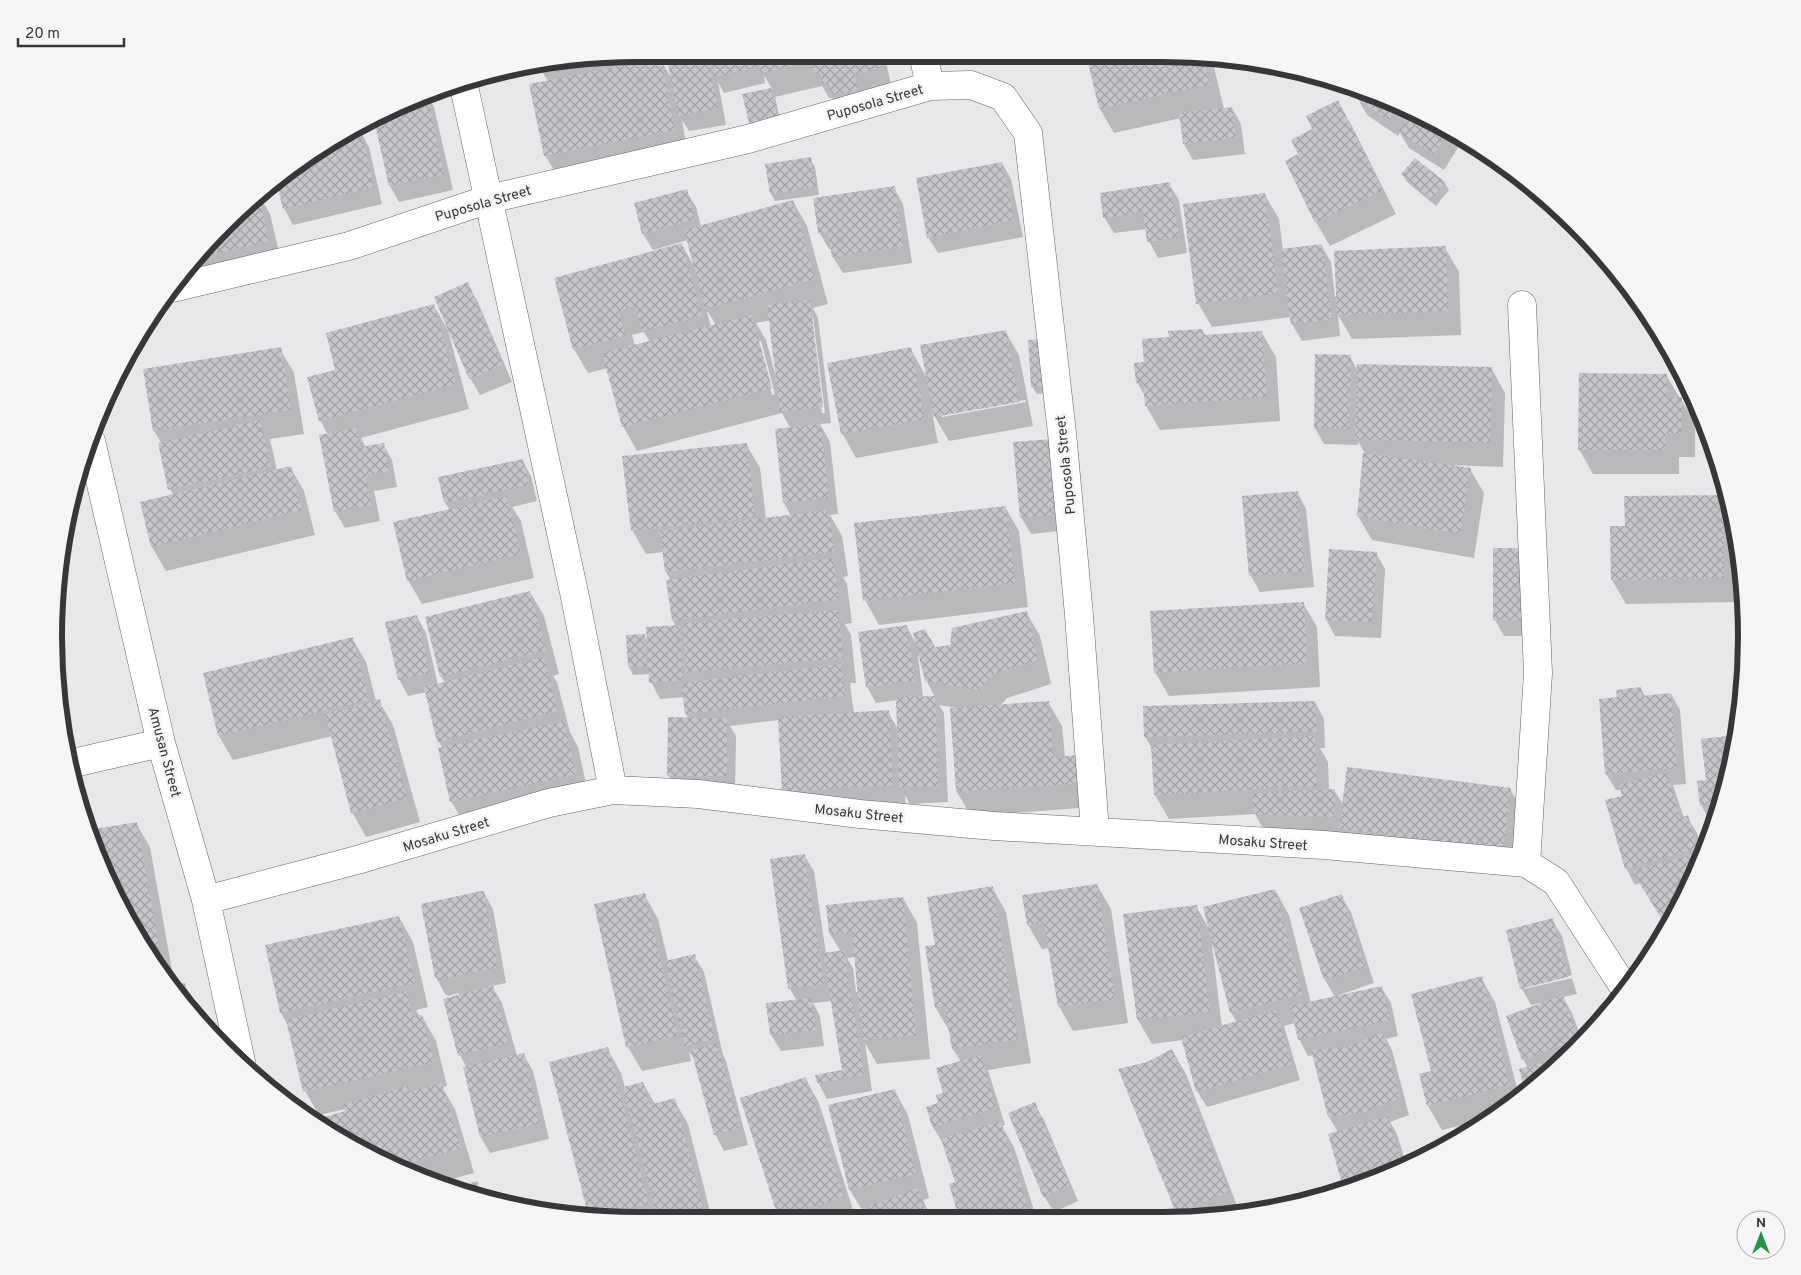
<svg xmlns="http://www.w3.org/2000/svg" width="1801" height="1275" font-family="Overpass,sans-serif">
<defs>
<pattern id="building-cross-hatch" width="8" height="8" patternUnits="userSpaceOnUse" patternTransform="scale(1.25)"><rect width="8" height="8" fill="#c6c5c9"/><path d="M0 0l8 8M0 8l8-8" fill="none" stroke="#a2a1a4"/></pattern>
</defs>
<rect width="100%" height="100%" fill="#e9e7e9"/>
<path fill="#0003" fill-rule="evenodd" d="M 638,54 L 884,54 L 893,93 L 837,108 L 832,98 L 829,98 L 822,86 L 775,97 L 782,128 L 743,95 L 772,89 L 764,75 L 765,83 L 724,93 L 718,82 L 726,125 L 689,131 L 682,120 L 688,155 L 559,179 L 545,155 L 548,81 L 539,67 ZM 668,57 L 672,79 L 660,59 Z
M 1088,54 L 1164,54 L 1212,59 L 1224,109 L 1232,108 L 1241,124 L 1245,154 L 1193,160 L 1184,144 L 1181,118 L 1114,133 L 1100,109 Z
M 1364,90 L 1455,132 L 1464,138 L 1444,170 L 1409,148 L 1400,133 L 1398,136 L 1367,115 L 1358,99 Z
M 427,94 L 434,107 L 453,190 L 399,202 L 390,186 L 375,119 L 414,98 Z
M 1338,102 L 1352,126 L 1396,214 L 1330,246 L 1316,222 L 1300,155 L 1314,130 Z
M 360,131 L 369,147 L 382,204 L 293,225 L 284,208 L 278,183 L 313,152 L 349,133 Z
M 810,159 L 815,167 L 819,195 L 775,201 L 771,194 Z
M 1002,163 L 1011,179 L 1023,237 L 938,253 L 928,237 Z
M 1403,175 L 1444,182 L 1449,190 L 1436,206 L 1407,182 Z
M 1169,184 L 1179,200 L 1187,253 L 1158,258 L 1149,241 L 1147,229 L 1114,233 L 1104,217 Z
M 894,188 L 903,204 L 912,263 L 843,273 L 833,257 L 832,248 L 829,249 L 819,232 Z
M 686,191 L 696,207 L 701,226 L 793,201 L 807,226 L 828,304 L 813,308 L 818,318 L 831,423 L 820,424 L 830,442 L 838,514 L 830,515 L 842,536 L 848,576 L 843,577 L 847,584 L 852,623 L 845,624 L 851,635 L 856,683 L 850,683 L 854,714 L 888,712 L 898,729 L 897,700 L 876,703 L 867,687 L 859,633 L 907,627 L 915,642 L 934,649 L 951,646 L 1026,612 L 1040,636 L 1051,684 L 1007,698 L 1000,706 L 1048,702 L 1062,726 L 1065,757 L 1093,807 L 971,816 L 957,792 L 957,708 L 939,705 L 944,713 L 948,802 L 910,804 L 905,795 L 906,809 L 783,791 L 779,720 L 730,726 L 736,736 L 735,792 L 678,792 L 668,775 L 689,719 L 686,714 L 684,697 L 660,699 L 651,682 L 650,674 L 633,675 L 629,667 L 644,636 L 649,643 L 676,626 L 673,621 L 668,581 L 671,581 L 666,572 L 664,552 L 646,554 L 632,530 L 746,444 L 760,468 L 766,519 L 791,516 L 784,503 L 776,430 L 791,429 L 782,413 L 637,451 L 623,426 L 608,368 L 588,373 L 574,349 L 682,245 L 694,266 L 688,240 L 653,250 L 643,234 ZM 707,312 L 708,312 L 716,325 L 711,327 ZM 810,317 L 813,317 L 825,413 L 822,413 ZM 770,320 L 777,377 L 776,377 L 766,340 L 756,323 ZM 644,332 L 650,342 L 635,346 L 632,335 ZM 758,341 L 761,341 L 775,394 L 772,395 ZM 918,656 L 920,656 L 926,680 L 935,697 L 923,697 Z
M 1265,195 L 1279,219 L 1283,250 L 1321,245 L 1331,262 L 1335,297 L 1445,248 L 1459,272 L 1461,335 L 1352,339 L 1338,315 L 1340,336 L 1302,341 L 1292,324 L 1291,317 L 1212,327 L 1198,303 Z
M 261,198 L 270,214 L 282,265 L 171,291 L 198,253 Z
M 467,284 L 477,300 L 512,382 L 480,395 L 470,378 Z
M 434,306 L 448,330 L 469,409 L 361,438 L 366,448 L 383,444 L 392,460 L 397,487 L 374,491 L 380,521 L 345,528 L 335,511 L 328,435 L 320,420 L 337,370 Z
M 1202,330 L 1206,336 L 1262,333 L 1276,357 L 1280,421 L 1160,430 L 1146,406 L 1146,398 L 1137,382 L 1170,338 Z
M 1005,331 L 1019,355 L 1033,426 L 949,441 L 932,412 L 938,443 L 856,458 L 842,433 L 910,348 L 927,378 ZM 1025,400 L 1026,402 L 942,417 L 942,415 Z
M 1030,341 L 1049,393 L 1037,394 L 1032,386 Z
M 280,349 L 294,373 L 304,434 L 270,439 L 277,470 L 290,467 L 304,491 L 315,535 L 166,571 L 152,547 L 173,495 L 170,489 L 162,444 L 154,431 L 145,370 Z
M 1350,357 L 1358,371 L 1491,368 L 1505,393 L 1503,467 L 1454,465 L 1454,467 L 1470,469 L 1484,493 L 1474,558 L 1372,540 L 1358,516 L 1366,455 L 1358,441 L 1358,445 L 1324,444 L 1315,428 Z
M 1666,375 L 1695,423 L 1695,457 L 1679,457 L 1679,474 L 1593,474 L 1579,449 Z
M 1014,443 L 1068,530 L 1031,534 L 1021,517 Z
M 522,460 L 531,476 L 537,501 L 512,507 L 521,521 L 534,578 L 422,604 L 408,580 L 450,510 L 445,503 L 440,478 Z
M 1297,492 L 1306,509 L 1314,587 L 1260,592 L 1251,576 L 1243,497 Z
M 1722,496 L 1731,512 L 1736,535 L 1737,602 L 1626,604 L 1612,580 L 1626,527 Z
M 1005,507 L 1019,531 L 1028,607 L 879,625 L 865,600 Z
M 1520,549 L 1530,636 L 1504,636 L 1495,620 Z
M 1376,553 L 1385,569 L 1381,638 L 1335,636 L 1326,619 Z
M 530,592 L 544,616 L 559,674 L 553,676 L 557,682 L 570,732 L 578,747 L 589,798 L 465,825 L 451,801 L 443,748 L 438,741 L 426,692 L 408,696 L 399,679 L 417,617 L 426,633 L 438,685 L 445,683 L 441,676 Z
M 1303,603 L 1317,627 L 1320,687 L 1169,696 L 1155,672 Z
M 352,638 L 366,662 L 376,701 L 379,701 L 393,725 L 420,822 L 366,837 L 352,812 L 332,736 L 233,760 L 219,736 L 204,674 Z
M 1641,689 L 1645,696 L 1671,694 L 1680,710 L 1686,784 L 1673,785 L 1684,818 L 1687,817 L 1697,833 L 1702,853 L 1703,852 L 1687,895 L 1668,927 L 1641,883 L 1635,885 L 1626,868 L 1623,797 L 1621,790 L 1616,790 L 1606,774 L 1618,698 Z
M 1315,702 L 1324,719 L 1325,748 L 1320,748 L 1328,762 L 1329,790 L 1334,790 L 1344,806 L 1510,789 L 1524,814 L 1517,873 L 1264,830 L 1255,814 L 1169,819 L 1155,795 L 1152,749 L 1145,736 Z
M 1736,736 L 1727,788 L 1713,826 L 1701,805 L 1707,781 L 1703,740 Z
M 136,823 L 150,847 L 175,987 L 184,985 L 189,992 L 194,1016 L 114,895 L 90,831 Z
M 804,855 L 814,871 L 826,954 L 841,952 L 830,934 L 903,898 L 917,923 L 930,1059 L 877,1064 L 865,1043 L 872,1091 L 827,1099 L 818,1082 L 844,1071 L 832,1001 L 813,1003 L 820,1016 L 824,1046 L 781,1051 L 771,1035 L 797,1001 L 790,989 ZM 855,957 L 859,992 L 856,992 L 853,968 L 847,958 Z
M 1097,885 L 1111,909 L 1128,1023 L 1073,1031 L 1059,1006 L 1050,948 L 1042,949 L 1028,925 L 1024,896 Z
M 992,887 L 1006,912 L 1031,1063 L 988,1070 L 1005,1125 L 1002,1126 L 1014,1147 L 1036,1217 L 961,1218 L 956,1183 L 943,1143 L 933,1127 L 940,1104 L 961,1062 L 953,1049 L 950,1032 L 936,1008 L 936,946 Z
M 1275,890 L 1289,915 L 1311,1003 L 1335,997 L 1325,980 L 1341,896 L 1351,912 L 1374,983 L 1339,995 L 1339,996 L 1381,987 L 1391,1003 L 1398,1036 L 1386,1039 L 1392,1050 L 1409,1115 L 1390,1122 L 1397,1134 L 1407,1167 L 1351,1190 L 1348,1191 L 1344,1183 L 1338,1132 L 1329,1117 L 1314,1055 L 1308,1056 L 1299,1039 L 1295,1023 L 1284,1026 L 1300,1080 L 1207,1107 L 1197,1091 L 1183,1040 L 1152,1044 L 1138,1020 L 1125,915 L 1196,906 L 1208,927 ZM 1212,945 L 1214,945 L 1231,1012 L 1237,1023 L 1222,1027 Z
M 484,893 L 493,909 L 506,983 L 492,986 L 502,1003 L 517,1056 L 524,1055 L 533,1071 L 549,1139 L 490,1153 L 481,1137 L 467,1068 L 460,1055 L 459,993 L 448,996 L 445,994 L 436,977 Z
M 644,894 L 658,919 L 668,961 L 694,956 L 704,972 L 723,1055 L 726,1061 L 748,1145 L 724,1151 L 715,1134 L 696,1062 L 689,1051 L 691,1061 L 642,1071 L 628,1047 L 595,905 Z
M 399,917 L 413,942 L 428,1007 L 416,1010 L 420,1017 L 422,1016 L 436,1041 L 447,1086 L 442,1087 L 455,1109 L 474,1173 L 438,1183 L 380,1161 L 325,1127 L 322,1118 L 351,1110 L 350,1108 L 319,1115 L 305,1091 L 289,1027 L 281,1013 L 266,946 Z
M 1552,920 L 1562,936 L 1572,975 L 1524,987 L 1524,989 L 1572,978 L 1577,994 L 1563,997 L 1572,1013 L 1582,1040 L 1558,1067 L 1553,1068 L 1554,1071 L 1549,1076 L 1526,1091 L 1520,1070 L 1528,1068 L 1523,1059 L 1541,1004 L 1541,1003 L 1531,1005 L 1522,989 L 1507,931 Z
M 1481,978 L 1495,1002 L 1519,1096 L 1484,1120 L 1442,1130 L 1428,1106 L 1421,1075 L 1432,1072 Z
M 607,1048 L 621,1073 L 625,1088 L 643,1083 L 655,1104 L 674,1100 L 688,1124 L 712,1219 L 600,1220 L 591,1219 L 550,1063 Z
M 1172,1050 L 1186,1074 L 1241,1216 L 1179,1217 L 1177,1213 L 1147,1063 Z
M 805,1078 L 819,1103 L 854,1213 L 862,1210 L 850,1190 L 895,1091 L 908,1115 L 929,1198 L 923,1200 L 931,1218 L 780,1219 L 779,1217 Z
M 1034,1104 L 1044,1120 L 1078,1201 L 1054,1212 L 1044,1196 Z
M 476,1182 L 487,1202 L 455,1189 Z"/>
<path fill="url(#building-cross-hatch)" d="M 666,54 L 707,54 L 718,108 L 678,116 Z
M 708,54 L 754,54 L 757,67 L 714,77 Z
M 757,54 L 805,54 L 807,63 L 761,73 Z
M 809,54 L 877,54 L 880,68 L 854,74 L 858,90 L 831,95 L 829,83 L 822,84 L 820,73 L 814,74 Z
M 1086,54 L 1164,54 L 1204,58 L 1210,84 L 1099,109 Z
M 661,58 L 675,130 L 544,156 L 529,84 Z
M 771,88 L 778,120 L 750,127 L 742,94 Z
M 1363,90 L 1398,106 L 1388,120 L 1357,98 Z
M 427,94 L 444,174 L 389,186 L 374,120 L 414,98 Z
M 1338,100 L 1383,190 L 1315,223 L 1285,161 L 1298,154 L 1291,140 L 1312,129 L 1306,116 Z
M 1232,107 L 1236,138 L 1183,144 L 1179,113 Z
M 1410,112 L 1450,129 L 1434,154 L 1398,132 Z
M 361,129 L 374,187 L 283,209 L 277,184 L 313,152 L 353,131 Z
M 811,157 L 816,187 L 770,194 L 765,164 Z
M 1415,158 L 1445,182 L 1431,199 L 1401,174 Z
M 1002,162 L 1014,220 L 927,238 L 916,178 Z
M 1170,182 L 1179,237 L 1147,242 L 1143,212 L 1103,218 L 1100,193 Z
M 895,186 L 903,246 L 832,257 L 828,232 L 818,233 L 813,198 Z
M 687,189 L 695,219 L 642,234 L 634,203 Z
M 1265,193 L 1278,293 L 1196,304 L 1183,204 Z
M 259,199 L 269,241 L 195,258 L 198,253 Z
M 793,200 L 815,279 L 705,309 L 684,230 Z
M 682,243 L 702,316 L 642,331 L 635,306 L 619,311 L 625,336 L 573,350 L 554,278 Z
M 1322,244 L 1332,319 L 1291,325 L 1281,249 Z
M 1446,246 L 1448,311 L 1337,315 L 1334,251 Z
M 468,282 L 503,365 L 469,379 L 434,297 Z
M 810,300 L 823,407 L 780,412 L 767,305 Z
M 434,304 L 456,384 L 319,421 L 307,377 L 335,370 L 326,333 Z
M 752,315 L 772,388 L 622,427 L 602,353 Z
M 1203,329 L 1203,335 L 1262,331 L 1267,397 L 1145,406 L 1143,382 L 1136,383 L 1134,363 L 1144,362 L 1142,339 L 1169,337 L 1168,331 Z
M 1006,330 L 1019,402 L 934,417 L 920,345 Z
M 1042,339 L 1045,386 L 1031,387 L 1028,340 Z
M 281,347 L 291,410 L 153,431 L 143,369 Z
M 911,347 L 925,419 L 841,434 L 827,363 Z
M 1315,354 L 1351,355 L 1349,429 L 1314,428 Z
M 1357,364 L 1492,367 L 1490,443 L 1355,439 Z
M 1579,373 L 1667,374 L 1667,397 L 1682,397 L 1682,433 L 1665,433 L 1665,450 L 1578,450 Z
M 260,420 L 271,467 L 168,490 L 158,443 Z
M 821,424 L 829,498 L 783,503 L 775,429 Z
M 356,428 L 360,447 L 384,443 L 389,471 L 365,475 L 371,505 L 334,512 L 319,435 Z
M 1052,439 L 1059,514 L 1020,518 L 1013,442 Z
M 747,443 L 755,517 L 631,531 L 622,456 Z
M 1363,453 L 1471,468 L 1460,534 L 1357,516 Z
M 523,459 L 529,485 L 444,503 L 438,477 Z
M 291,466 L 302,510 L 151,547 L 140,502 Z
M 1298,491 L 1305,571 L 1249,576 L 1242,496 Z
M 1723,495 L 1724,578 L 1611,580 L 1610,526 L 1625,526 L 1624,496 Z
M 507,496 L 521,554 L 407,581 L 393,522 Z
M 1006,506 L 1015,583 L 863,601 L 854,523 Z
M 829,510 L 834,552 L 665,572 L 660,531 Z
M 1493,548 L 1521,548 L 1522,620 L 1493,620 Z
M 1329,549 L 1377,552 L 1372,622 L 1325,620 Z
M 833,558 L 839,599 L 672,621 L 666,580 Z
M 530,591 L 546,650 L 440,677 L 425,617 Z
M 1304,602 L 1307,663 L 1154,673 L 1150,611 Z
M 838,610 L 843,658 L 686,672 L 682,623 Z
M 1027,611 L 1038,660 L 993,674 L 978,690 L 925,681 L 913,633 L 925,629 L 935,647 L 950,645 L 952,628 Z
M 417,615 L 430,673 L 398,680 L 385,622 Z
M 680,625 L 683,680 L 649,683 L 646,627 Z
M 907,625 L 915,681 L 866,687 L 858,632 Z
M 645,634 L 646,666 L 628,667 L 626,635 Z
M 353,637 L 369,700 L 218,736 L 203,673 Z
M 544,657 L 557,711 L 437,742 L 424,687 Z
M 841,664 L 845,696 L 685,714 L 681,683 Z
M 1641,687 L 1642,696 L 1671,693 L 1677,768 L 1605,774 L 1599,699 L 1617,697 L 1616,690 Z
M 935,696 L 939,786 L 899,788 L 896,697 Z
M 380,699 L 407,798 L 351,813 L 325,714 Z
M 1049,701 L 1053,757 L 1078,755 L 1080,783 L 956,792 L 950,708 Z
M 1315,701 L 1317,732 L 1144,737 L 1143,706 Z
M 889,710 L 893,785 L 782,792 L 778,717 Z
M 668,717 L 727,718 L 727,776 L 667,776 Z
M 564,721 L 576,774 L 450,802 L 438,748 Z
M 1736,735 L 1727,788 L 1717,815 L 1714,815 L 1713,804 L 1700,806 L 1697,781 L 1706,780 L 1701,739 Z
M 1315,736 L 1317,786 L 1154,795 L 1151,745 Z
M 1347,767 L 1511,788 L 1503,849 L 1339,829 Z
M 1667,772 L 1680,818 L 1688,815 L 1697,849 L 1625,869 L 1605,800 L 1622,796 L 1619,785 Z
M 1335,789 L 1334,817 L 1253,814 L 1251,793 Z
M 137,822 L 163,970 L 114,895 L 89,830 Z
M 1704,851 L 1687,895 L 1678,911 L 1661,918 L 1632,871 Z
M 805,854 L 824,984 L 788,989 L 770,859 Z
M 1097,884 L 1115,999 L 1058,1007 L 1044,923 L 1027,925 L 1022,895 Z
M 993,886 L 1018,1039 L 952,1049 L 945,1007 L 935,1008 L 925,946 L 935,945 L 927,897 Z
M 1275,889 L 1302,994 L 1230,1013 L 1203,907 Z
M 481,891 L 484,891 L 498,967 L 438,980 L 437,977 L 435,978 L 421,904 Z
M 645,893 L 678,1036 L 626,1047 L 594,904 Z
M 1342,894 L 1365,967 L 1324,980 L 1299,908 Z
M 903,897 L 916,1035 L 862,1040 L 852,933 L 829,934 L 826,905 Z
M 1197,905 L 1210,1012 L 1137,1020 L 1123,914 Z
M 399,916 L 415,983 L 280,1013 L 265,945 Z
M 1553,918 L 1568,977 L 1520,989 L 1506,930 Z
M 844,950 L 864,1075 L 817,1083 L 815,1075 L 842,1070 L 823,953 Z
M 695,954 L 715,1039 L 685,1046 L 665,961 Z
M 1482,976 L 1510,1085 L 1427,1106 L 1419,1074 L 1431,1071 L 1411,994 Z
M 185,983 L 191,1011 L 174,986 Z
M 493,985 L 509,1042 L 458,1056 L 443,999 Z
M 1382,986 L 1390,1020 L 1298,1040 L 1290,1006 Z
M 407,991 L 412,1017 L 422,1015 L 434,1062 L 303,1092 L 286,1020 Z
M 1563,995 L 1579,1039 L 1522,1060 L 1506,1016 Z
M 811,998 L 816,1030 L 770,1035 L 766,1003 Z
M 1276,1010 L 1292,1064 L 1196,1092 L 1181,1037 Z
M 1383,1032 L 1400,1098 L 1365,1112 L 1328,1117 L 1311,1050 L 1347,1047 Z
M 717,1043 L 740,1128 L 714,1135 L 691,1050 Z
M 608,1047 L 649,1204 L 589,1218 L 549,1062 Z
M 1172,1049 L 1229,1192 L 1176,1213 L 1118,1069 L 1147,1062 Z
M 524,1053 L 540,1123 L 480,1137 L 463,1067 Z
M 981,1055 L 996,1108 L 932,1127 L 926,1107 L 938,1103 L 936,1095 L 943,1093 L 936,1068 Z
M 1550,1061 L 1553,1072 L 1525,1092 L 1519,1069 Z
M 806,1077 L 844,1197 L 778,1217 L 740,1098 Z
M 643,1082 L 649,1105 L 675,1098 L 705,1217 L 699,1219 L 658,1220 L 623,1087 Z
M 442,1083 L 461,1148 L 395,1167 L 380,1161 L 323,1126 L 321,1118 L 345,1111 L 343,1105 L 408,1086 L 410,1092 Z
M 895,1089 L 916,1174 L 849,1190 L 828,1105 Z
M 1035,1102 L 1070,1185 L 1043,1197 L 1008,1113 Z
M 1388,1116 L 1403,1166 L 1342,1184 L 1328,1134 Z
M 1001,1121 L 1031,1217 L 959,1218 L 949,1184 L 955,1182 L 941,1139 Z
M 477,1181 L 483,1200 L 453,1189 Z
M 917,1188 L 929,1218 L 857,1218 L 854,1212 Z
M 649,1213 L 651,1220 L 629,1220 L 629,1219 Z
M 730,1217 L 730,1219 L 716,1219 L 716,1218 Z"/>
<g fill="none" stroke-linecap="round" stroke-linejoin="round">
<defs>
<path id="street" d="M 923,54 L 930,86
M 463,82 L 575,597 L 613,790
M 173,288 L 349,246 L 489,199 L 748,139 L 930,86 L 971,85 L 1003,97 L 1028,133 L 1062,433 L 1079,615 L 1095,831
M 1522,305 L 1538,673 L 1526,863 L 1556,882 L 1627,992
M 91,441 L 161,743 L 206,900 L 241,1062
M 69,764 L 161,743
M 206,900 L 357,860 L 549,803 L 613,790 L 698,794 L 860,814 L 994,826 L 1324,845 L 1526,863"/>
</defs>
<use href="#street" stroke="#676467" stroke-width="29"/>
<use href="#street" stroke="#fff" stroke-width="28"/>
</g>
<g text-anchor="middle" stroke-width="5" stroke-linejoin="round" paint-order="stroke">
<g font-size="14" fill="#383738" stroke="#f7f4f7">
<text transform="translate(875 102) rotate(-16)" y="5">Puposola Street</text>
<text transform="translate(483 203) rotate(-16)" y="5">Puposola Street</text>
<text transform="translate(1065 465) rotate(-96)" y="5">Puposola Street</text>
<text transform="translate(165 752) rotate(75)" y="5">Amusan Street</text>
<text transform="translate(859 813) rotate(6)" y="5">Mosaku Street</text>
<text transform="translate(446 834) rotate(-17)" y="5">Mosaku Street</text>
<text transform="translate(1263 842) rotate(4)" y="5">Mosaku Street</text>
</g>
</g>
<path d="M0 0H1801V1275H0ZM637 62H1163A575 575 0 0 1 1738 637V637A575 575 0 0 1 1163 1212H637A575 575 0 0 1 62 637V637A575 575 0 0 1 637 62Z" fill="#f7f4f7" fill-rule="evenodd"/>
<path fill="none" stroke="#383738" stroke-width="6" d="M637 62H1163A575 575 0 0 1 1738 637V637A575 575 0 0 1 1163 1212H637A575 575 0 0 1 62 637V637A575 575 0 0 1 637 62Z"/>
<g transform="translate(1761 1235)"><circle r="24" fill="#f7f4f7" stroke="#aba8ab"/>
<path d="M0-4L9 19L0 12L-9 19Z" fill="#28934b"/>
<text y="-8" font-size="14" font-weight="bold" text-anchor="middle" fill="#383738">N</text>
</g>
<path d="M18 38v8h106v-8" fill="none" stroke="#383738" stroke-width="2.5"/>
<text x="25" y="38" font-size="15" fill="#383738" stroke="#f7f4f7" stroke-width="4" paint-order="stroke">20 m</text>
</svg>
